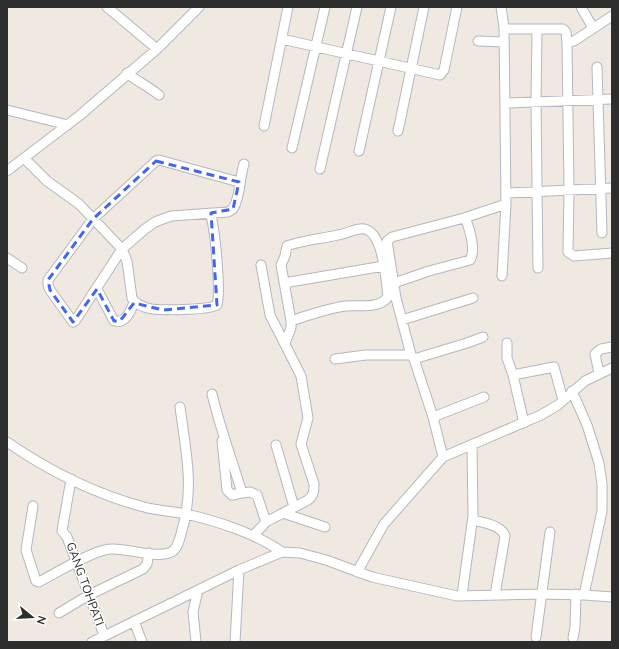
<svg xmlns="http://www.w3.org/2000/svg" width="619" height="649" font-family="'Nunito Sans',sans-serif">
<rect width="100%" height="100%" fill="#efe9e1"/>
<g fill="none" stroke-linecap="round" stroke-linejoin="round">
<defs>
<path id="minor" d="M 107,7 L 157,49
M 501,7 L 504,27 L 506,29 L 563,29 L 566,32 L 567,43 L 574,41 L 612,16
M 581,7 L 593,28
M 504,27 L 506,204
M 537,29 L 536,102 L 538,268
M 282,39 L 440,75 L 444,70 L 457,7
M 478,41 L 504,42
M 567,43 L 569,189 L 568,252 L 574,256 L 612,253
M 597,67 L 602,233
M 127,73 C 138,82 148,86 159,95
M 505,103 L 612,99
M 7,110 L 68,125
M 264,126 L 288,7
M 398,131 L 424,7
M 292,148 L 325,7
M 359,151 L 391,7
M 24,158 L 47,181 L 79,204 L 122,249 L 127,261 L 132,298 C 135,304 141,306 147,308 C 158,311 208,310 217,305 C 221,292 215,226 210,213
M 320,169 L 357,7
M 7,171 L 79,116 L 157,49 L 199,7
M 239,182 L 159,160 L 156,161 L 93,219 L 48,280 L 48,285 L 50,290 L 73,322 L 75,321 L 122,249 L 145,229 L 155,222 L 171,216 L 228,212 L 233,209 C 241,196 239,179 244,164
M 506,193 L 612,188
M 464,218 L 506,204 L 502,276
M 7,258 L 22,268
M 284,283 L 384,266
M 394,283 L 429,271 L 470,260 C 476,251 470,230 466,220 L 464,218 L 392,237 L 387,241 L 396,298 L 411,355 L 414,359 L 433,417 L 443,457
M 97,289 L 114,321 C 125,324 131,311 134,302
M 402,320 L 473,298
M 285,343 L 291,328 L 291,321 L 281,265 L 285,256 L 287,246 C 303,240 321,239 338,235 C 347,234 357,227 365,229 C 384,234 386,282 388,297 C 379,309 360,305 346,306 C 328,308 309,315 291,321
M 507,343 L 507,358 L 513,375
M 335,359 L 366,355 L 411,355
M 414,359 L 467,343 L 483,337
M 599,373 L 595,354 L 601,349 L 612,347
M 572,391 L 587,425 L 599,463 L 602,484 L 602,511 L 584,595
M 212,394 C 220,428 232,460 242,493 L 250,492 L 257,495 L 266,522
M 433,417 L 484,397
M 524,423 L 513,375 L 554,367 L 563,400
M 222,441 L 227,490 L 232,495 L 242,493
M 7,442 C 49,471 95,494 144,507 C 158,511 173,511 186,514 C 217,521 257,534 282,552
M 276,445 L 294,507
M 71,479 L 62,531 L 67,537 L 104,635
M 33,506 L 26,550 L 36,581 L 39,582 C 54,574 95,549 111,549 C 127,548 154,558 169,553 C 177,551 179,541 181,534 C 195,488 186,453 180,407
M 283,513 L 325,527
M 473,520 C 484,523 501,525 505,536 L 495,595
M 254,535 L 266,522 L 308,500 C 314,495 314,491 314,484 L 301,444 L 308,418 L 301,376 L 270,315 L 261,265
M 357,572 L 384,524 L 443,457 L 541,415 L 558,405 L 585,381 L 612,368
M 462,595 L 473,516 L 472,445
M 59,613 L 89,595 L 143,569 L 147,564 L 149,553
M 134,621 L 142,642
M 536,637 L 550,532
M 573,638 L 575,627 L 576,594
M 92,642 L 239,570 L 282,552 L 300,553 L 326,560 L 372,577 L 457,596 L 542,594 L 584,595 L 612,597
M 196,642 L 193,612 L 198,590
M 235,642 L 239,570"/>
</defs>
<use href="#minor" stroke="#b4b7c1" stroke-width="11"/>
<use href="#minor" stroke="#fff" stroke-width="9"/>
</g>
<path fill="none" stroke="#4264fb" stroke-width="3" stroke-dasharray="8 5" stroke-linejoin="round" d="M 156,161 L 239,182 L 233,209 L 211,213 L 217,305 L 163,310 L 134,303 L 120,321 L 114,321 L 97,289 L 73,322 L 50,290 L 48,280 L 93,219 Z"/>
<g text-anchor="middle" stroke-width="3" stroke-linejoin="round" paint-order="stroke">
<g font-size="12" fill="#2e2e2e" stroke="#fff">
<text transform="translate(85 584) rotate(70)" y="4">GANG TOHPATI</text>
</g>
</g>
<rect width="619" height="649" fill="none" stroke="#2e2e2e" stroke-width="16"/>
<g transform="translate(32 617) rotate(108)" stroke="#ffffff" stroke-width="3" paint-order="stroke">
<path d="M0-3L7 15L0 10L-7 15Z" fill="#2e2e2e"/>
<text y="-6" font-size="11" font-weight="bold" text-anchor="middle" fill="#2e2e2e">N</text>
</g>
</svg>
